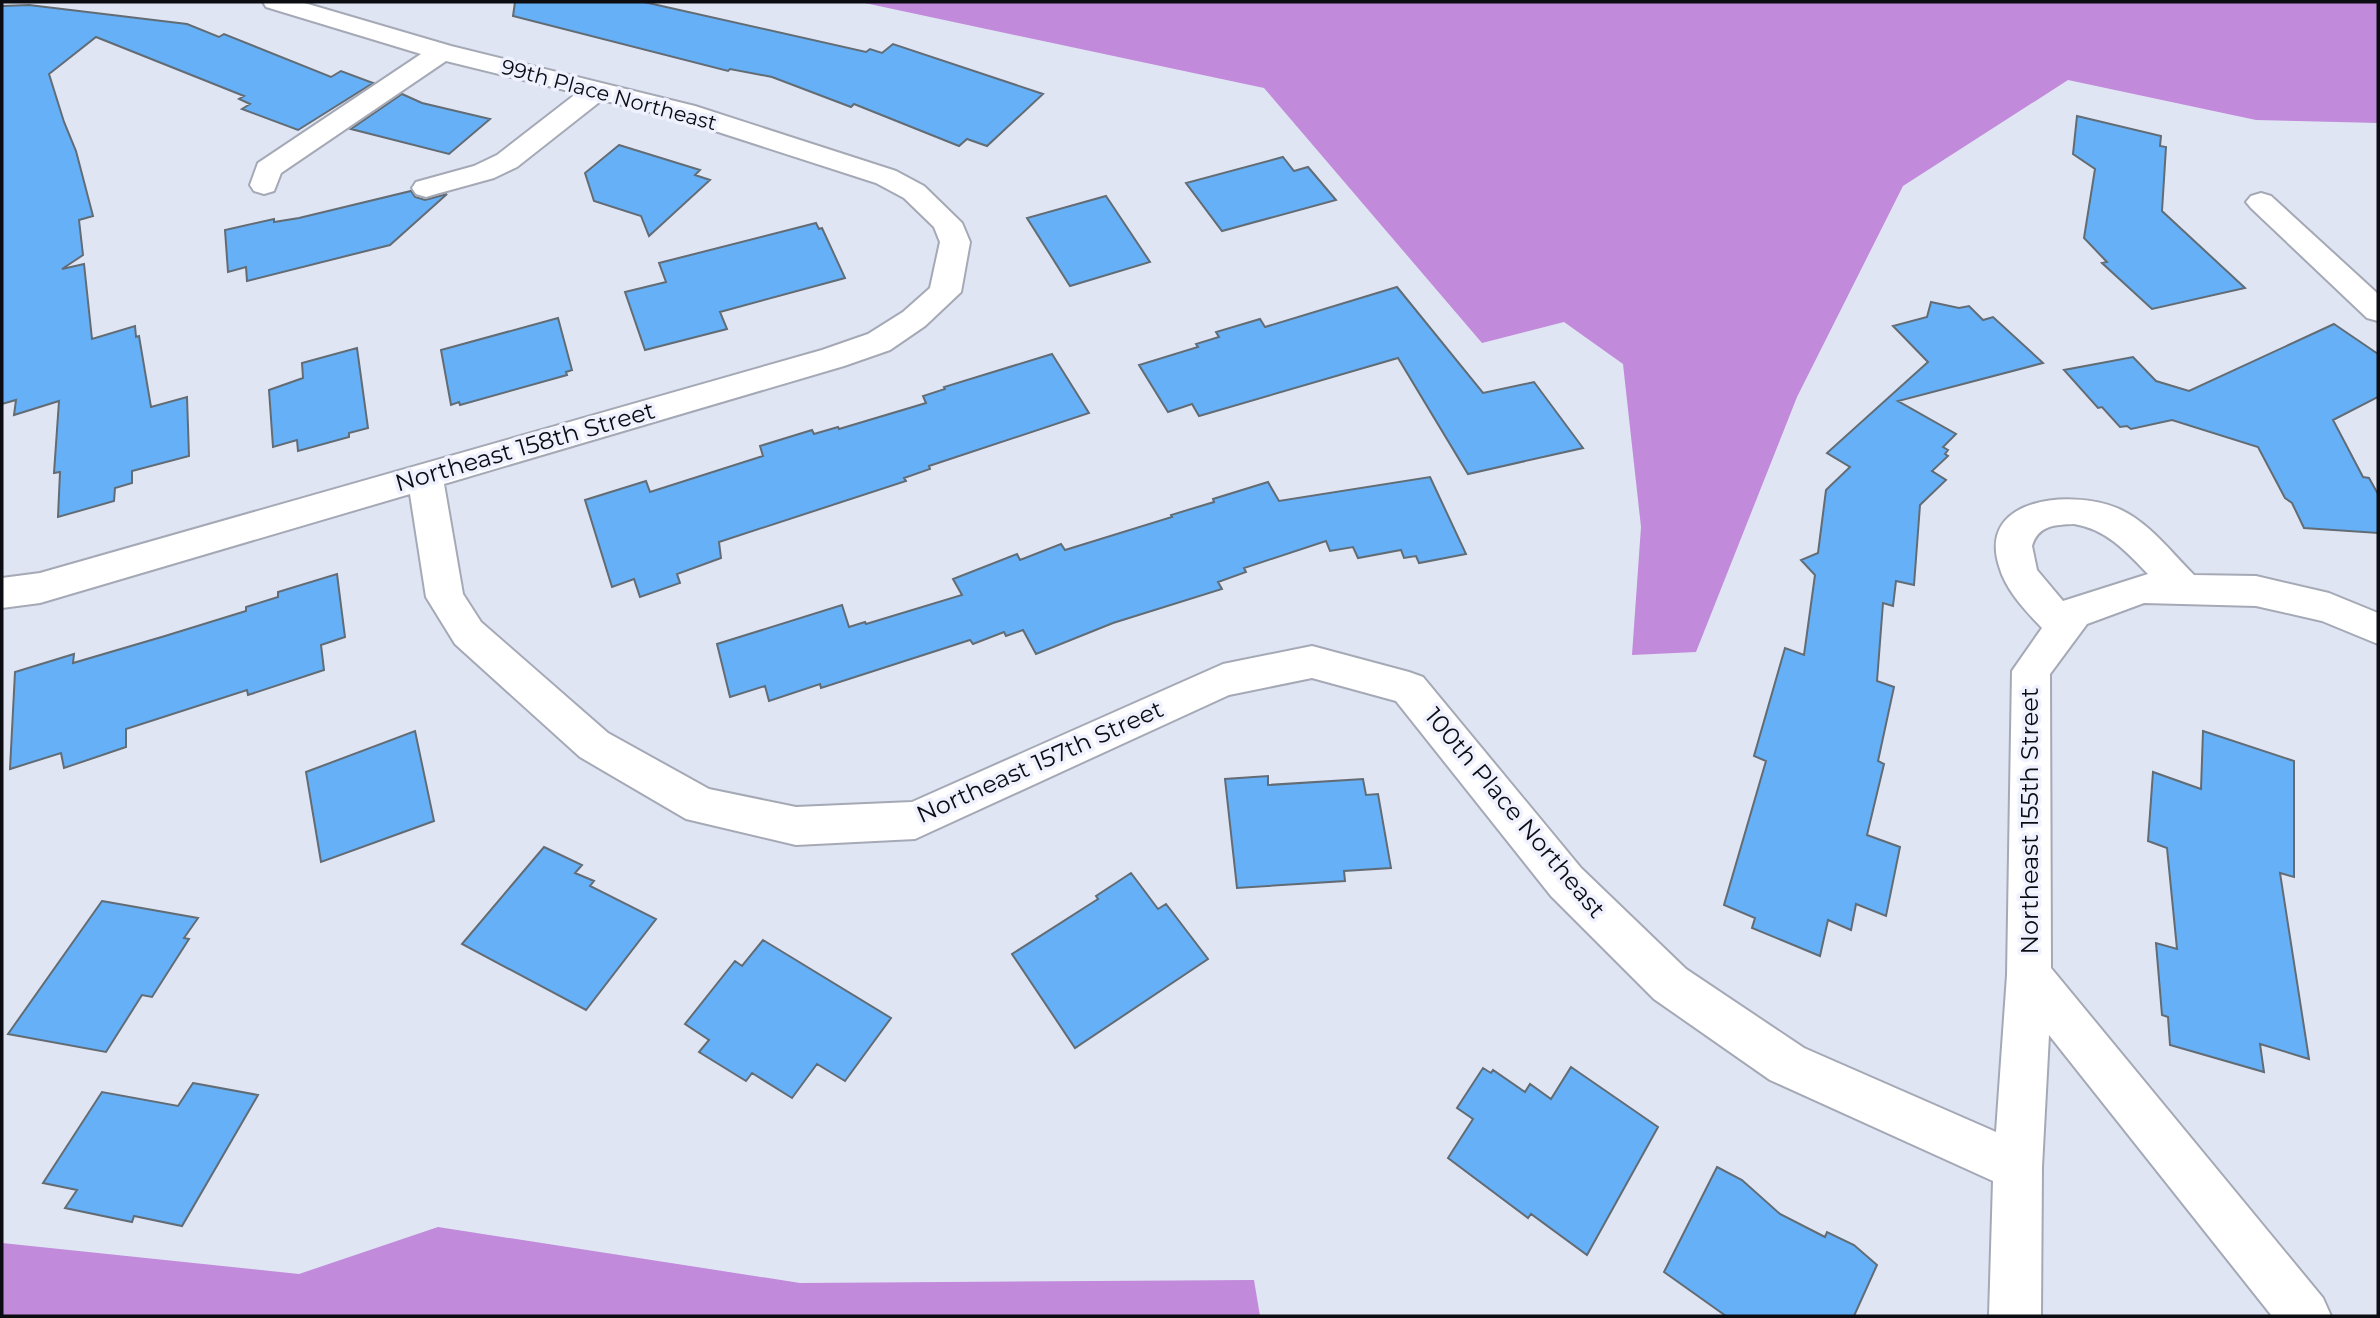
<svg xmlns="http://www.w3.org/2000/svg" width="2380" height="1318" font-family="Montserrat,sans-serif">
<rect width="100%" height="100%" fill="#e0e5f3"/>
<path fill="#c18ada" d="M 860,2 L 2378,2 L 2378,123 L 2256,120 L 2068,80 L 1903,186 L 1797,397 L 1696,652 L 1632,655 L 1641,527 L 1623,364 L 1564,322 L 1482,343 L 1264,88 Z
M 438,1227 L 800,1283 L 1254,1280 L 1260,1316 L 2,1316 L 2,1243 L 299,1274 Z"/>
<path fill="#66b0f7" stroke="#626c75" stroke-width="2" d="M 515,2 L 644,2 L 866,52 L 870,49 L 882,53 L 893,44 L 1043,94 L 987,146 L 967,139 L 959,146 L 854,104 L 851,107 L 772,77 L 730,69 L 728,71 L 513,16 Z
M 29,5 L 187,24 L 219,37 L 224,34 L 331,77 L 341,71 L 373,83 L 298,130 L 242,109 L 250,104 L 239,99 L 244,96 L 96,37 L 49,74 L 64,122 L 76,151 L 93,216 L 79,220 L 83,255 L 62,269 L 84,264 L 92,339 L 135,326 L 136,337 L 139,336 L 151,407 L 187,397 L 189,456 L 132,471 L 132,483 L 115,488 L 114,501 L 58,517 L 60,472 L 54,473 L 59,401 L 14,415 L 16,400 L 2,404 L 2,6 Z
M 402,94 L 422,103 L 490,119 L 449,154 L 351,129 Z
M 2077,116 L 2161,136 L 2160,146 L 2166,147 L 2162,211 L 2245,288 L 2152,309 L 2102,263 L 2107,262 L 2084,238 L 2095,169 L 2073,154 Z
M 619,145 L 700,170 L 695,175 L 710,180 L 649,236 L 641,216 L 594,201 L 585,173 Z
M 1283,157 L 1294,171 L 1308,167 L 1336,200 L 1222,231 L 1186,183 Z
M 411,191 L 415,197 L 425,200 L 447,194 L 390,245 L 247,281 L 246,267 L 228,272 L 225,230 L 274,219 L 274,222 L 299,218 Z
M 1106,196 L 1150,262 L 1070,286 L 1027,218 Z
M 816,223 L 819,229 L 822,228 L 845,278 L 720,312 L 727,329 L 645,350 L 625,292 L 666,282 L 659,263 Z
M 1397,287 L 1483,393 L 1534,382 L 1583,448 L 1468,474 L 1398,358 L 1199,416 L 1192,404 L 1168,412 L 1139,365 L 1198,347 L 1196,344 L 1219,337 L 1216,332 L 1260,319 L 1265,327 Z
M 1931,302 L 1959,308 L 1969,306 L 1983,320 L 1993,317 L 2043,363 L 1898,401 L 1956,434 L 1943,447 L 1948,450 L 1945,454 L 1948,456 L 1932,471 L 1946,480 L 1920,505 L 1914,585 L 1896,581 L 1893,606 L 1883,603 L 1877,681 L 1894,687 L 1878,761 L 1884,764 L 1867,835 L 1900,847 L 1886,916 L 1856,904 L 1851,930 L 1828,920 L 1820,956 L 1752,928 L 1755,918 L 1724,905 L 1766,761 L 1754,756 L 1785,648 L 1804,655 L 1815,575 L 1801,560 L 1818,553 L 1826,490 L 1850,467 L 1827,453 L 1928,362 L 1893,326 L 1927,317 Z
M 558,318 L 572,370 L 566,372 L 567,375 L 460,405 L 459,402 L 451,405 L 441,350 Z
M 2334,324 L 2378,354 L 2378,397 L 2333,420 L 2363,477 L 2369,478 L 2378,494 L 2378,533 L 2304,528 L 2292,503 L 2285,498 L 2258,447 L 2172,420 L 2131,429 L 2127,426 L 2120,427 L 2102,407 L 2098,408 L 2064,370 L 2133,357 L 2156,381 L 2189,391 Z
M 357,348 L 368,428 L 349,433 L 349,437 L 298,451 L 297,440 L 273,447 L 269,390 L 303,378 L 302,363 Z
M 1052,354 L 1089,413 L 929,466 L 930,469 L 904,478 L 906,481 L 719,542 L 721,558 L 677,574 L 680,583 L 640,597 L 634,579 L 612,587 L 585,500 L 646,481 L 650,492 L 763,456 L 760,446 L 812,430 L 814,434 L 838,427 L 839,429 L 926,403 L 923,396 L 945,389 L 944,387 Z
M 1430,477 L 1466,554 L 1419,563 L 1416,556 L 1404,558 L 1401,550 L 1358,558 L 1353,547 L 1330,551 L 1326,541 L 1244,568 L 1246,572 L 1218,582 L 1222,589 L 1113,623 L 1036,654 L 1023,630 L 1006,636 L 1004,632 L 973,644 L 970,640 L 821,688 L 820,684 L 769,701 L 765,686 L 730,697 L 717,644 L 842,605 L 849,627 L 865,622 L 866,624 L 962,595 L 953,579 L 1017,554 L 1020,560 L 1061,544 L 1065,550 L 1172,517 L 1171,515 L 1214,502 L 1213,499 L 1268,482 L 1279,501 Z
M 337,574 L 345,637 L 321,645 L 324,670 L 248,695 L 247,690 L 126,729 L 126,747 L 64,768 L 61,753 L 10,769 L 15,672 L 74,654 L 73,663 L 165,636 L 246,611 L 246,607 L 278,597 L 278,592 Z
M 415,731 L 434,821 L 321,862 L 306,772 Z
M 2203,731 L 2294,761 L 2294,877 L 2280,873 L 2309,1059 L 2260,1044 L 2264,1072 L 2170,1045 L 2168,1017 L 2162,1015 L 2156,943 L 2177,949 L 2167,848 L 2148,841 L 2153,772 L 2201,789 Z
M 1268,776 L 1268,785 L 1363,779 L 1366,795 L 1378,794 L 1391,868 L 1344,871 L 1345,881 L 1237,888 L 1225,779 Z
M 544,847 L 582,865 L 575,873 L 594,881 L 590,886 L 656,919 L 586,1010 L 462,944 Z
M 1131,873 L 1158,909 L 1166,904 L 1208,959 L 1075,1048 L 1012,954 L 1098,899 L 1096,896 Z
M 102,901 L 198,918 L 184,938 L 189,939 L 152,997 L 142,995 L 106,1052 L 8,1034 Z
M 763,940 L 891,1018 L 845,1081 L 817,1064 L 792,1098 L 752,1073 L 746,1081 L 699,1052 L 709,1040 L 685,1024 L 735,961 L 742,966 Z
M 1571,1067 L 1658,1127 L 1587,1255 L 1531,1214 L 1528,1218 L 1448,1158 L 1473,1119 L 1457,1108 L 1483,1068 L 1491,1073 L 1493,1070 L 1525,1092 L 1530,1084 L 1551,1099 Z
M 193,1083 L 258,1095 L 182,1226 L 134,1216 L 132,1222 L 65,1208 L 77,1190 L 43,1183 L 102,1092 L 178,1106 Z
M 1717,1167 L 1742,1180 L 1780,1214 L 1825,1237 L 1827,1232 L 1854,1245 L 1877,1265 L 1854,1316 L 1726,1316 L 1664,1272 Z"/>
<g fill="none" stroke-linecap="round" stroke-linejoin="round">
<defs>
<path id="minor" d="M 263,2 L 301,2 L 451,46 L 695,106 L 896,171 L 924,186 L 962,223 L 970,242 L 961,292 L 925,326 L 890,350 L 844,366 L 444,484 L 463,594 L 481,622 L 608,733 L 709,789 L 796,807 L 912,802 L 1223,664 L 1312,646 L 1409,672 L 1423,677 L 1581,868 L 1686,969 L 1804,1048 L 1996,1132 L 2007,975 L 2012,671 L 2042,628 C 2025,610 2006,591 1999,566 C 1977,496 2073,490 2117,508 C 2148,521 2171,552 2194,575 L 2256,576 L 2329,593 L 2378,613 L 2378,644 L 2322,621 L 2256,606 L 2144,603 L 2087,624 L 2050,674 L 2051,968 L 2323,1298 L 2331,1316 L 2272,1316 L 2049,1035 L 2042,1167 L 2041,1316 L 1989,1316 L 1993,1181 L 1770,1080 L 1654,999 L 1551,896 L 1396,701 L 1312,678 L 1229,695 L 915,839 L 796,845 L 686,819 L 580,757 L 455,644 L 426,597 L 410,494 L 40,603 L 2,608 L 2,578 L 40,573 L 822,350 L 868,334 L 903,312 L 930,288 L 940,242 L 934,227 L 904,198 L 876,183 L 675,118 L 602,100 L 517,167 L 494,178 L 436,194 L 426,197 L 416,194 L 412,188 L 416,182 L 474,166 L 497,155 L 577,93 L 446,61 L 281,173 L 274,191 L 264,194 L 254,191 L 250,185 L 258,163 L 421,54 L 266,7 ZM 2074,524 C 2106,529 2126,551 2148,574 L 2063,601 L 2037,570 L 2032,546 C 2038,525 2055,525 2074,524 Z
M 2261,193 L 2271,196 L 2378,294 L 2378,321 L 2367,318 L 2251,208 L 2246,202 L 2251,196 Z"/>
</defs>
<use href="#minor" stroke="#a5a9b6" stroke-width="4"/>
<use href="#minor" fill="#fff" fill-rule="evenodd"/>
</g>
<g text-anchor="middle" stroke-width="7" stroke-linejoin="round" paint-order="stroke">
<g font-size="21" fill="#0c0d12" stroke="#eff2fe">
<text transform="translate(609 95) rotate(15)" y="7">99th Place Northeast</text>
</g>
<g font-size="24" fill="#0c0d12" stroke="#eff2fe">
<text transform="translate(525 447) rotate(-16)" y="8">Northeast 158th Street</text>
<text transform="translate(1040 762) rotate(-24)" y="8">Northeast 157th Street</text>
<text transform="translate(1515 813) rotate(50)" y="8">100th Place Northeast</text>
<text transform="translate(2030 821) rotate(-90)" y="8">Northeast 155th Street</text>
</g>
</g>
<rect width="2380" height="1318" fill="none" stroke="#0c0d12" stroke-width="7"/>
</svg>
